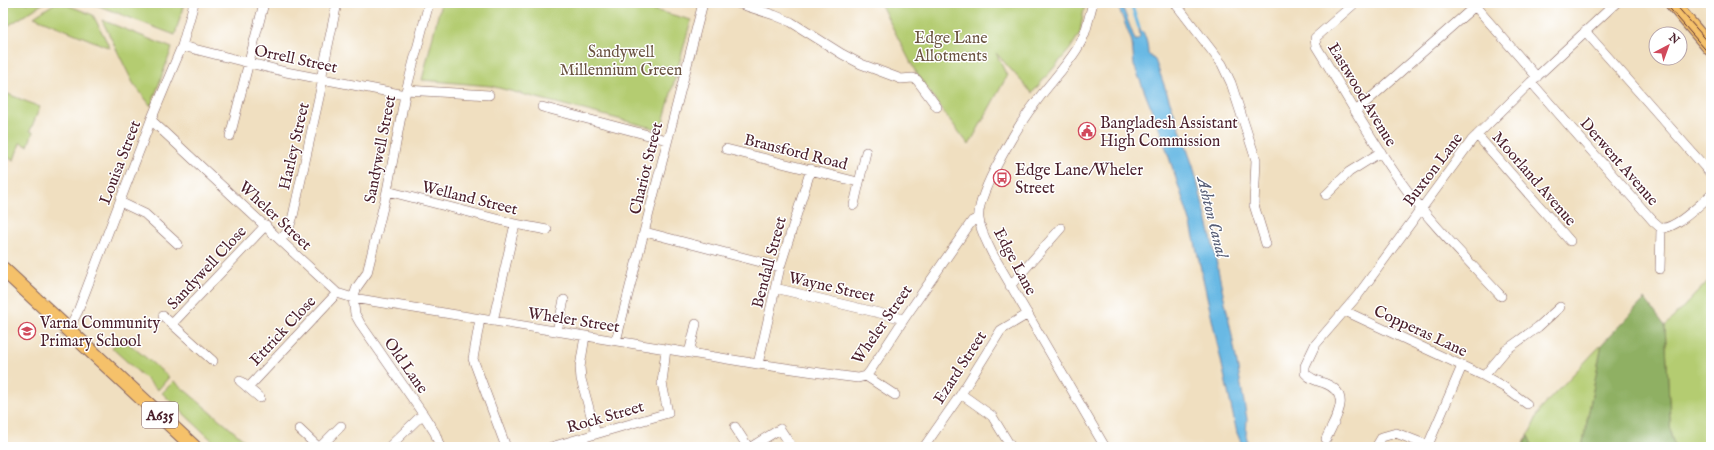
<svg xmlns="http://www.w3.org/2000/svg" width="1714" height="450" font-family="'IM FELL English',serif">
<rect width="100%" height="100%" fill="#fff"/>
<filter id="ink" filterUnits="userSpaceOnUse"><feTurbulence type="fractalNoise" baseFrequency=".025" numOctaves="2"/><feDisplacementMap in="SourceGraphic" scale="8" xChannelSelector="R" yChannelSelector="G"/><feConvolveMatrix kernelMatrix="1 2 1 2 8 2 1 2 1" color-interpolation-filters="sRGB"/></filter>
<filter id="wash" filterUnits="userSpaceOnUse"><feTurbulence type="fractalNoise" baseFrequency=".012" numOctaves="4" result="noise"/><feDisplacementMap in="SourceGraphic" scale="16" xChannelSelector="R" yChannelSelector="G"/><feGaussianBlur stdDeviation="0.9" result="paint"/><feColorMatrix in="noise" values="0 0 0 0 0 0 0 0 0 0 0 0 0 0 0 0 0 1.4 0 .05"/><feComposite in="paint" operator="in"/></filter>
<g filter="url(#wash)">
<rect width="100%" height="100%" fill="#f0dfc0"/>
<path fill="#b4cc71" stroke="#7f764e" d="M 3,3 L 44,3 L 3,29 Z
M 55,3 L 62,3 L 93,15 L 110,48 L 34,17 Z
M 91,3 L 184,3 L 175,35 Z
M 441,3 L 653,3 L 651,9 L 691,20 L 661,130 L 491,86 L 422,80 Z
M 880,3 L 1085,3 L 1080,33 L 1070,49 L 1032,93 L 996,53 L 1007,76 L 969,145 L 943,111 L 914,69 Z
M 102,20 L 172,48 L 151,106 L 133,83 Z
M 3,92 L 40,107 L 30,131 L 33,132 L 28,146 L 20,143 L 14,160 L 3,156 Z
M 1711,278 L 1711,447 L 1676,447 L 1671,437 L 1665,326 Z
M 121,337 L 169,377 L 158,390 L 112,348 Z
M 1602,344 L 1582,447 L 1533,447 L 1528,436 L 1541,408 Z
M 174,381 L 252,447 L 219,447 L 162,393 Z"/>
<path fill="#8fb063" stroke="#6c6847" d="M 1645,299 L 1665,326 L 1671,437 L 1676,447 L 1582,447 L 1602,344 Z
M 1528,436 L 1533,447 L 1522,447 Z"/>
<path fill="#69b9e4" stroke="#5a6c88" d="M 1117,3 L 1121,3 L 1135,40 L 1138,40 L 1140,37 L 1139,28 C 1146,35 1148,44 1148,54 L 1155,60 L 1158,68 L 1193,166 L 1211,237 L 1231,330 L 1247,419 L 1246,435 L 1249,447 L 1243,447 L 1237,433 L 1191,224 L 1162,136 L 1134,65 L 1132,42 Z"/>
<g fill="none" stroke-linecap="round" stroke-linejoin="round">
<path stroke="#69b9e4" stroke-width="3" d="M 1131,3 L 1139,28"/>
</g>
</g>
<g filter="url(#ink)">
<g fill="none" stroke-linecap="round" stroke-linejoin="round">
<defs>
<path id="minor" d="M 429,3 L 405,95 L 387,191 L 367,273 L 357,287 L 353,298 L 355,314 L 360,323 L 423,414 L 435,433 L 440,447
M 737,3 L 774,15 L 791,22 L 842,54 L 861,64 L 901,79 L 913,78 L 917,80 L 937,107
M 1093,3 C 1088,19 1087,34 1077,49 C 1065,68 1049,84 1036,102 C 1021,121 975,195 979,219 C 980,230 987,242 992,253 L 1105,447
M 1175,3 L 1222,64 L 1231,83 L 1256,160 L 1254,205 L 1266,244
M 1355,3 L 1315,38 L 1316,46 C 1344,91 1370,139 1401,182 C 1430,223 1467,259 1501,296
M 1585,31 L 1711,174
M 182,46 L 286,72 L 405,95
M 321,79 L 337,3
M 1531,82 L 1653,221 L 1661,228 L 1660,269
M 406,90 L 489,95
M 542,107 L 667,140
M 1356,111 L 1475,6 L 1537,77
M 151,120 L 337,293 L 353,298 L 377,302 L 758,364 L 842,376 L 858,378 L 866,376 L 870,371 L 904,319 L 972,221 L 978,218
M 1477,135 L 1570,241
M 230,136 L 264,3
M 726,149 L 858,182
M 387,191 L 515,224 L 547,230
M 1326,195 L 1349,172 L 1381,152
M 120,202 L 145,214 L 178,244
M 854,205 L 866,152
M 1661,228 C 1676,229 1700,204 1711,195
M 645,232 L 780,267
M 280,240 L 288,231 L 293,216 L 323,79
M 1010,286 L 1061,228
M 775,288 L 904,319
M 1345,311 L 1484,376 L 1504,387 L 1527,404
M 163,316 L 172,324
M 480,319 L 473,359 L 506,447
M 493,321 L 515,224
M 68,330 L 78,311 L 151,120 L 182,46 L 194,3
M 557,331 L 564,300
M 585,336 L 580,367 L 581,379 L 596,434
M 616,341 L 703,3
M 689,353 L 696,324
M 213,361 L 172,324 L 266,225
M 758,364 L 780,267 L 811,169
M 866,376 L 895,395
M 1484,376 L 1506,350 L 1538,327 L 1560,307
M 240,381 L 260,398
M 248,388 L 337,293
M 961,394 L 992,416 L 1011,447
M 735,427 L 748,447
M 299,429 L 318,447
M 1326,439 C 1335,419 1354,394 1324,383 C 1317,381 1310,379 1305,373 L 1305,366 L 1315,345 L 1358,295 L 1472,140 L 1531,82 L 1616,3
M 1428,445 L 1462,366
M 320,447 L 341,426
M 389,447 L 423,414
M 551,447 L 668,413 L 662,383 L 666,349
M 751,447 L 780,429 L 792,447
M 924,447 L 961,394 L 1001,330 L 1028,314
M 1376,447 L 1382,437 L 1396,433 L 1432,447"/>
<path id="primary" d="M 1672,3 L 1711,49"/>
<path id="trunk" d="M 3,269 L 194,447"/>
</defs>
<use href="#minor" stroke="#84625f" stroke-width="10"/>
<use href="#primary" stroke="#84625f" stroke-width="16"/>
<use href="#trunk" stroke="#84625f" stroke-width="16"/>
<use href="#minor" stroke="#fff" stroke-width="9"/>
<use href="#primary" stroke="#f5c16b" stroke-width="14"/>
<use href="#trunk" stroke="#f5c16b" stroke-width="14"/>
<path stroke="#4a1f2b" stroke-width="1" d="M 1665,3 L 1711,56
M 1674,3 L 1711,45"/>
</g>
</g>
<defs>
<symbol id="civic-ring" viewBox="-11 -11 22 22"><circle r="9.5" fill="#fff" stroke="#d1495b" stroke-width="1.5"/><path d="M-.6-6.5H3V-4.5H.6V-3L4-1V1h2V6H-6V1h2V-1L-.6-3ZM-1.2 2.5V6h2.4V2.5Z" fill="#d1495b"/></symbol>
<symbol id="bus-ring" viewBox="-11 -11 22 22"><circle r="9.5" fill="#fff" stroke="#d1495b" stroke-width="1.5"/><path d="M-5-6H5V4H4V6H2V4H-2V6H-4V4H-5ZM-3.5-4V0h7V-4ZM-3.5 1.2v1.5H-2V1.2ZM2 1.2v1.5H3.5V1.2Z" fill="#d1495b"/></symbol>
<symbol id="school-ring" viewBox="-11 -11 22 22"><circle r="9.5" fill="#fff" stroke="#d1495b" stroke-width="1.5"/><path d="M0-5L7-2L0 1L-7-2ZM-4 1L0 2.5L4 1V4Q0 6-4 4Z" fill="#d1495b"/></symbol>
</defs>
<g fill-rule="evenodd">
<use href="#civic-ring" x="1077" y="121" width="20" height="20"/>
<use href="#bus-ring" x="992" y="168" width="20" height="20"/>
<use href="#school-ring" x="17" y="321" width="20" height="20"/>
</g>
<g text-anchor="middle" stroke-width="3" stroke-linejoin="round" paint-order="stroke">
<rect fill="#fff" stroke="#80626b" stroke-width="1" x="142" y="402" width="36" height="26" rx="3"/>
<g font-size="15" font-weight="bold" fill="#4a1f2b">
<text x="160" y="420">A635</text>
</g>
<g font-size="16" fill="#6a5340" stroke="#fff">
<text x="951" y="43">Edge Lane<tspan x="951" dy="18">Allotments</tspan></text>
<text x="621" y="57">Sandywell<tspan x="621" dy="18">Millennium Green</tspan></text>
</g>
<g font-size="16" fill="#4a1f2b" stroke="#fff">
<text transform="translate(296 58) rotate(12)" y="6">Orrell Street</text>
<text transform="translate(1363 94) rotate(59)" y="6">Eastwood Avenue</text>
<text transform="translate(293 146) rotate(-77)" y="6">Harley Street</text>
<text transform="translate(379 149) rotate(-79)" y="6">Sandywell Street</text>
<text transform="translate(796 151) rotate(14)" y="6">Bransford Road</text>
<text transform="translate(1620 161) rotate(49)" y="6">Derwent Avenue</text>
<text transform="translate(119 162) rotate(-69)" y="6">Louisa Street</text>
<text transform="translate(645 168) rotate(-76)" y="6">Chariot Street</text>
<text transform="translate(1432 169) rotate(-53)" y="6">Buxton Lane</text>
<text transform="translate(1535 178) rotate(49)" y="6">Moorland Avenue</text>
<text transform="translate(470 197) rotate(14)" y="6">Welland Street</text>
<text transform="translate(276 215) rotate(43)" y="6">Wheler Street</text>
<text transform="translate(1016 261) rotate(62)" y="6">Edge Lane</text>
<text transform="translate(768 262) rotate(-75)" y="6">Bendall Street</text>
<text transform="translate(206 267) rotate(-47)" y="6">Sandywell Close</text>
<text transform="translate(832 286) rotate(13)" y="6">Wayne Street</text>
<text transform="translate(574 319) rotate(9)" y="6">Wheler Street</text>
<text transform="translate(881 324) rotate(-55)" y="6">Wheler Street</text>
<text transform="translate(282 330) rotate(-47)" y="6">Ettrick Close</text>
<text transform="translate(1421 330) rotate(25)" y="6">Copperas Lane</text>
<text transform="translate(407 365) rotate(55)" y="6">Old Lane</text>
<text transform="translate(959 367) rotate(-57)" y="6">Ezard Street</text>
<text transform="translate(605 416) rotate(-16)" y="6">Rock Street</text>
</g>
<g font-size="16" fill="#4a1f2b" stroke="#fff" text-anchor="start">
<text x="1100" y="128">Bangladesh Assistant<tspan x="1100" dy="18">High Commission</tspan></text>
<text x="1015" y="175">Edge Lane/Wheler<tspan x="1015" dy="18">Street</tspan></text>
<text x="40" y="328">Varna Community<tspan x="40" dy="18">Primary School</tspan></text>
</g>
<g font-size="17" font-style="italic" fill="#565d75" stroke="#fff">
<text transform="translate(1213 217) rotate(76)" y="6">Ashton Canal</text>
</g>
</g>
<rect width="1714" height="450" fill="none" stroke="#fff" stroke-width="16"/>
<g transform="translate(1668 46) rotate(41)"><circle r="19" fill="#ffffff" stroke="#b7a5aa"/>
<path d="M0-3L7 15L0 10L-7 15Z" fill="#d1495b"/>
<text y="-6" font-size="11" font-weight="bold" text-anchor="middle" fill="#4a1f2b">N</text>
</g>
</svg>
